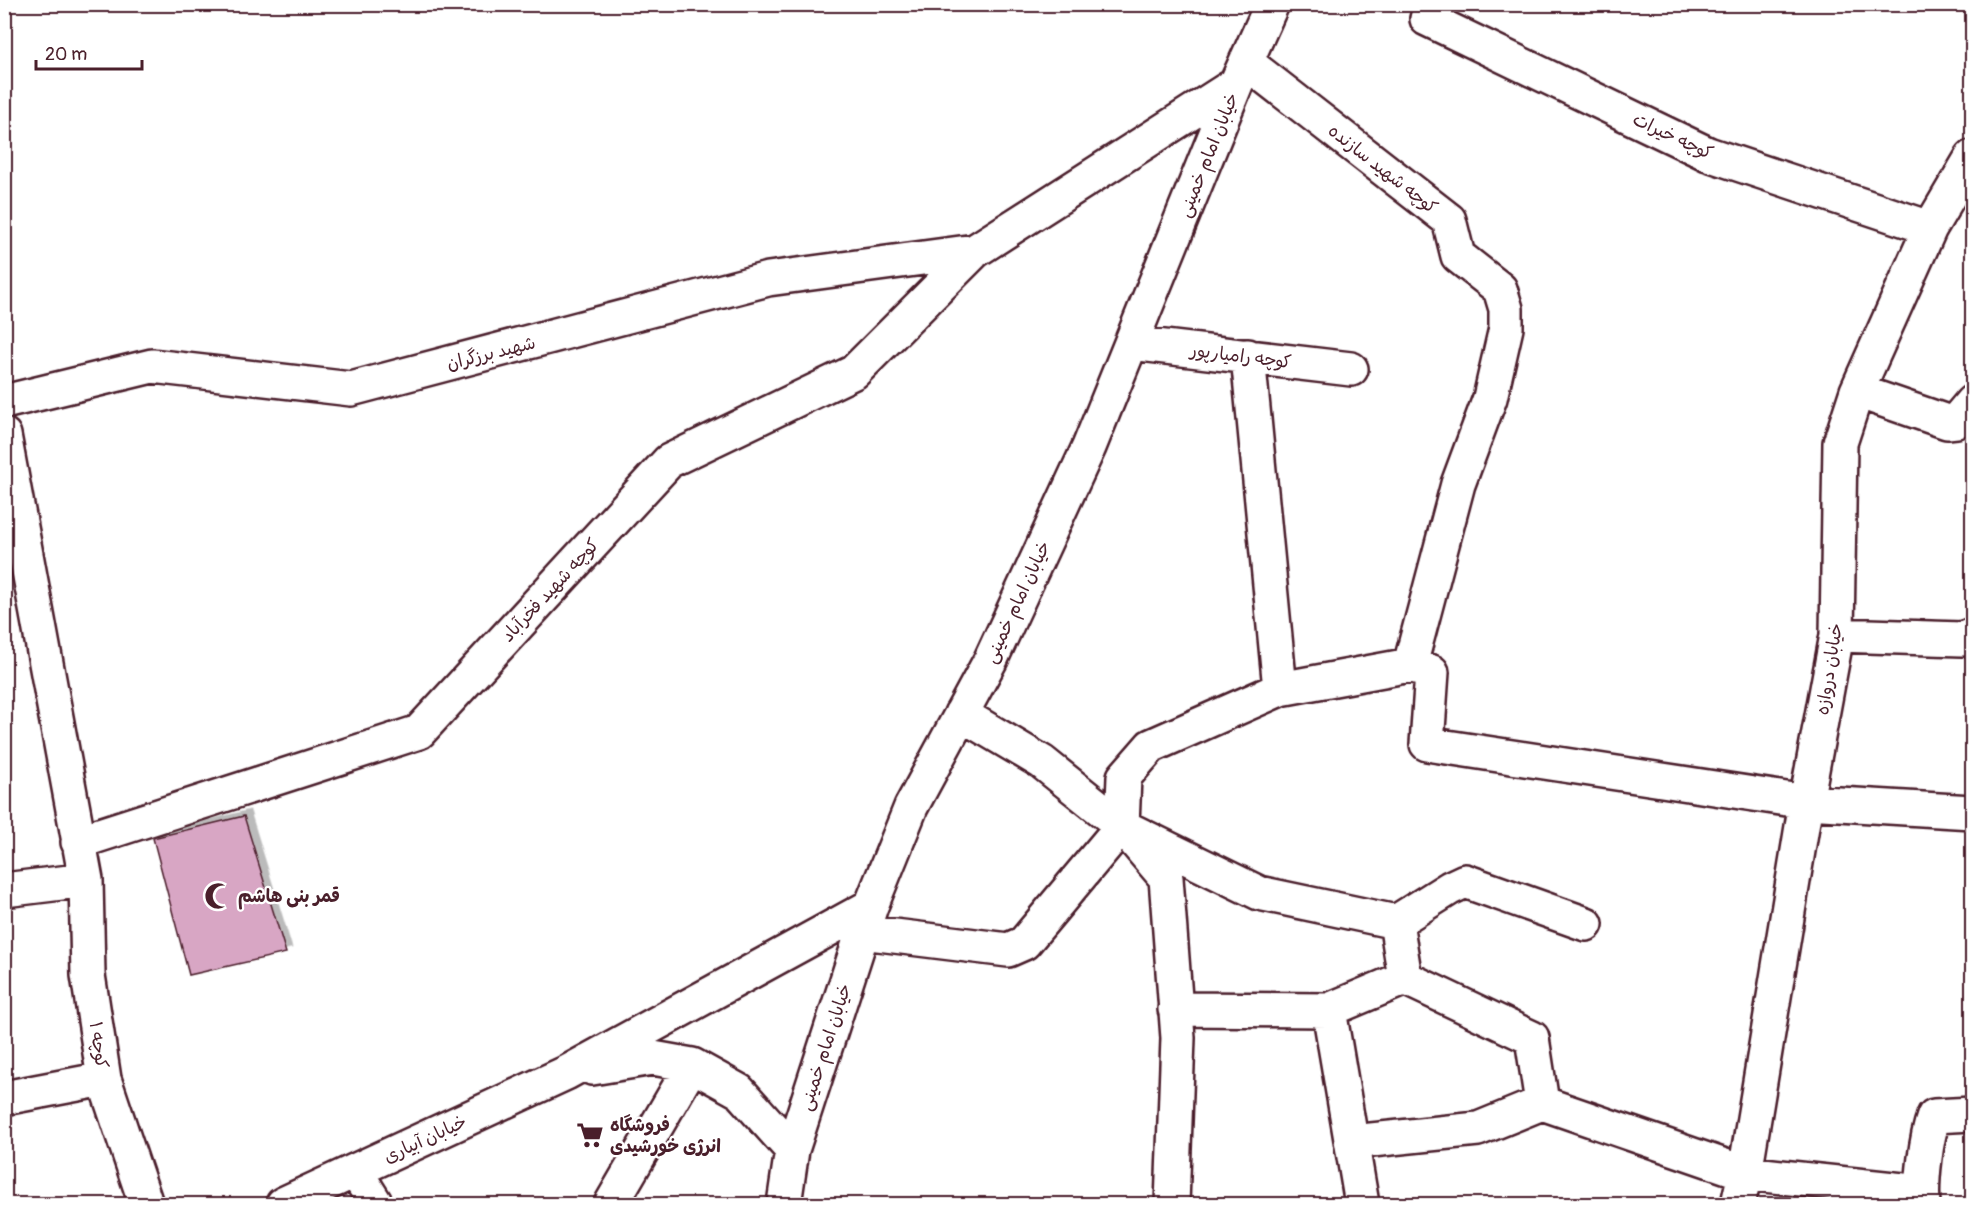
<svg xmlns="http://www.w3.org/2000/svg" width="1977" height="1209" font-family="Pangolin,'Playpen Sans Arabic',sans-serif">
<defs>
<filter id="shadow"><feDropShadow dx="5.5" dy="-5.5" stdDeviation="0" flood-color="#0004"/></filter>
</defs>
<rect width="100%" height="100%" fill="#fff"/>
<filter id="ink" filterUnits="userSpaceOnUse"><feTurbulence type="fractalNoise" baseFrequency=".0167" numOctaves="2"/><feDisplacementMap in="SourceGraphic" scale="12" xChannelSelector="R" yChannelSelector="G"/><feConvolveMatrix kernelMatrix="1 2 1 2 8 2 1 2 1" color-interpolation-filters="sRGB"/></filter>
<g filter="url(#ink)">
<path fill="#d8a6c4" stroke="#4a1f2b" stroke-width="1.5" filter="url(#shadow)" d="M 244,816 L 286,953 L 189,975 L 153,838 Z"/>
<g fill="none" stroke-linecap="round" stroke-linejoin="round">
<defs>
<path id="minor" d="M 1431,4 L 1427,19 L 1708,154 L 1930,228
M 1246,62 L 1449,220 L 1458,256 L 1500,289 L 1506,309 L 1506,328 L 1490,398 L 1458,484 L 1410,665
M 1131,343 L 1351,369
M 1248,356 L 1280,689
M 1857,391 L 1947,422 L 1956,421 L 1972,402
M 4,402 L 152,366 L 351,389 L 768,279 L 975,251
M 4,435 L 86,880 L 88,975 L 104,1079 L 146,1204
M 1837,635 L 1962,639 L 1972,635
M 961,714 L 1042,762 L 1122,826 L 1166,878 L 1178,1038 L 1172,1204
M 1122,826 L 1124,777 L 1151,746 L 1280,689 L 1410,665 L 1432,672 L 1427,744 L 1806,802 L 1972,812
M 1122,826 L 1259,893 L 1396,922 L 1405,978 L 1532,1038 L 1542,1103 L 1745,1173 L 1922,1192
M 78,842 L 419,732 L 669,461 L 854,372 L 975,251 L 1236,84
M 4,890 L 86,880
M 1396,922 L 1450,888 L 1465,881 L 1586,924
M 862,932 L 1008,950 L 1024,943 L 1122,826
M 1175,1009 L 1329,1010 L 1405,978
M 1329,1010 L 1362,1204
M 592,1068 L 653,1058 L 692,1065 L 739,1091 L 792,1150
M 4,1098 L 104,1079
M 1352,1142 L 1478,1129 L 1542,1103
M 356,1172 L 376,1204
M 283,1204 L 566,1073 L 871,906
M 611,1204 L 692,1065
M 784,1204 L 792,1150 L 871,906 L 911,807 L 991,659 L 1089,447 L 1236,84 L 1272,4
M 1738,1204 L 1745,1173 L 1806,802 L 1837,635 L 1840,443 L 1857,391 L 1930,228 L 1972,157
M 1923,1204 C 1921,1181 1926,1138 1934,1116 L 1972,1114"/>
</defs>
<use href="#minor" stroke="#4a1f2b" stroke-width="38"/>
<use href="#minor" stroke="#fff" stroke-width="33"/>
</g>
</g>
<defs>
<symbol id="mosque-bare" viewBox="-9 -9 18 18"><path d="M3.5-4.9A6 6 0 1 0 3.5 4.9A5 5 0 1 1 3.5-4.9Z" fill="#4a1f2b" stroke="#fff" stroke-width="2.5" paint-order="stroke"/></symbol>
<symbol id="supermarket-bare" viewBox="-9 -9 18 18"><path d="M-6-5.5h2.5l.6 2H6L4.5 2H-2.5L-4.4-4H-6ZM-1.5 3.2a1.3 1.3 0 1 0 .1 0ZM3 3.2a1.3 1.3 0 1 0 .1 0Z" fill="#4a1f2b" stroke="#fff" stroke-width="2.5" paint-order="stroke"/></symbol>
</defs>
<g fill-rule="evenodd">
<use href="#mosque-bare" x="199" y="877" width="38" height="38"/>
<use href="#supermarket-bare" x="571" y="1116" width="38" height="38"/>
</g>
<g text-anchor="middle" stroke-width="4.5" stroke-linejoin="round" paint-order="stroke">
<g font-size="18" fill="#4a1f2b" stroke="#fff">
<text transform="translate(1673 136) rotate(25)" y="6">کوچه خیرات</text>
<text transform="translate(1208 155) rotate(-68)" y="6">خیابان امام خمینی</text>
<text transform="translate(1383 169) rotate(38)" y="6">کوچه شهید سازنده</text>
<text transform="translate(491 353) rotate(-14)" y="6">شهید برزگران</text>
<text transform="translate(1241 356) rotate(7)" y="6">کوچه رامیارپور</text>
<text transform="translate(550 590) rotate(-47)" y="6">کوچه شهید فخرآباد</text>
<text transform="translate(1017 602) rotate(-65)" y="6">خیابان امام خمینی</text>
<text transform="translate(1829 669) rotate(-81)" y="6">خیابان دروازه</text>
<text transform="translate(99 1045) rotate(82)" y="6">کوچه ۱</text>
<text transform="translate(825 1047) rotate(-72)" y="6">خیابان امام خمینی</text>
<text transform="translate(425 1139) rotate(-25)" y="6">خیابان آبیاری</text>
</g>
<g font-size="18" font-weight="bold" fill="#4a1f2b" stroke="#fff" text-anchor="start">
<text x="238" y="902">قمر بنی هاشم</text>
<text x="610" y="1131">فروشگاه<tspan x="610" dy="21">انرژی خورشیدی</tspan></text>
</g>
</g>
<rect width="1977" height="1209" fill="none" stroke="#fff" stroke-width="24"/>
<rect x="12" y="12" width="1953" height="1185" fill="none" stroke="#4a1f2b" stroke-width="2" filter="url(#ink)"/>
<path d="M36 60v9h106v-9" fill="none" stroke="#4a1f2b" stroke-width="3"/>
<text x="45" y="60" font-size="18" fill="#4a1f2b" stroke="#ffffff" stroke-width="4.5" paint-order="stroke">20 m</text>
</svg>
